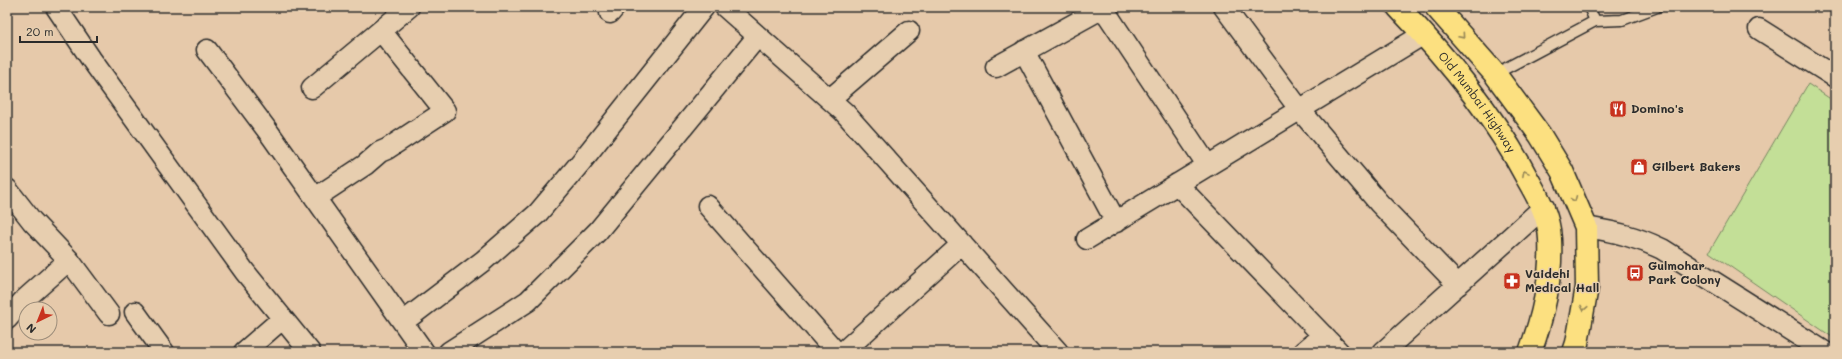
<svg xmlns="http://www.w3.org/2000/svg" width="1842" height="359" font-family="Mali,sans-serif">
<rect width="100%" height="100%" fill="#e6c9aa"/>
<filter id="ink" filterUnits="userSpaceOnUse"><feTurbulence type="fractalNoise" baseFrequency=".025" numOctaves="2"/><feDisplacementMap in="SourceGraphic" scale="8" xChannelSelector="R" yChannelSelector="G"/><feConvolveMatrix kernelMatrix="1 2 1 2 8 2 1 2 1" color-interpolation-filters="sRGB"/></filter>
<g filter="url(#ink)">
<path fill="#c3df97" stroke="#778561" d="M 1808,84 L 1835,102 L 1835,339 L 1709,252 Z"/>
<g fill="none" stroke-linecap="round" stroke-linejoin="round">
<defs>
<path id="service" d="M 1595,21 L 1622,20 L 1657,7
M 1495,74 L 1595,21 L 1589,7"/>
<path id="minor" d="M 56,7 L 91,59 L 245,272 L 310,352
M 725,7 L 844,112 L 1058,352
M 1224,7 L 1300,110 L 1379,203 L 1458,285
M 610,13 L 615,7
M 1759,29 L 1835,77
M 207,50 L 270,134 L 424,352
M 1024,51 L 1116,222
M 996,67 L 1103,8 L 1208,166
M 312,88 L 409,7
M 830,99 L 909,31
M 1177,184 L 1339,352
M 7,189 L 32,221 L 69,260 L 109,314
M 315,198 L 365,165 L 380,152 L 387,149 L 445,111 L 382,32
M 708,206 L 836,352
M 1586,227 C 1615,232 1635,236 1662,249 L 1825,352
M 1087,239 L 1424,34
M 135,312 L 164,352
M 7,319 L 24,300 L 69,260
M 403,322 L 483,261 L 538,213 L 581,162 L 704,7
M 244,352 L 282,319
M 449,352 L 528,301 L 598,231 L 757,37
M 843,352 L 962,244
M 1303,352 L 1323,335
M 1383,352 L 1544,207"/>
<g id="primary">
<path id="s1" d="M 1398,7 C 1447,58 1494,115 1527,178 C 1538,197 1549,216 1550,239 C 1552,277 1543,317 1530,352"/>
<path d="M 1436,7 L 1495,74 L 1540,135 L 1562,171 L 1586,227 L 1587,287 L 1577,343 L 1574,352"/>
</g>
</defs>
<use href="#service" stroke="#2b2b2b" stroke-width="13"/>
<use href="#minor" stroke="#2b2b2b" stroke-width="23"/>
<use href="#primary" stroke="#2b2b2b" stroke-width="25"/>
<use href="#service" stroke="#e7ceaf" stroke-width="10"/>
<use href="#minor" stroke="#e7ceaf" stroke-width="20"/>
<use href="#primary" stroke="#fce080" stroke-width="22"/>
</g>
<defs><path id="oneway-chevron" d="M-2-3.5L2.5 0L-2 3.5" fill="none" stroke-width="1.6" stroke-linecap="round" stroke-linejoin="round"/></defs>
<g stroke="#948656">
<use href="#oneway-chevron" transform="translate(1462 36) rotate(49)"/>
<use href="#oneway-chevron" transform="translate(1525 173) rotate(-118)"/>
<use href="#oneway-chevron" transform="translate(1574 199) rotate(67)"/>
<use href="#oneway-chevron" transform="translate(1584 308) rotate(101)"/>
</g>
</g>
<defs>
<symbol id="restaurant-square" viewBox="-11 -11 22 22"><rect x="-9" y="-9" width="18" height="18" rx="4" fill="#c8321e" stroke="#e7ceaf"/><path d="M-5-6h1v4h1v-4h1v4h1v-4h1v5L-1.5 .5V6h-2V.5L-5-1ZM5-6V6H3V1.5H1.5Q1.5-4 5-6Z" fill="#fff"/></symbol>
<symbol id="shop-square" viewBox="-11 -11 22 22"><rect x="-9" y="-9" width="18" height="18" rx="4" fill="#c8321e" stroke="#e7ceaf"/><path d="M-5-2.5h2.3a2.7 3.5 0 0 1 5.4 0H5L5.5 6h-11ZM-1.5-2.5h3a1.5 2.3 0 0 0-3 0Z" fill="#fff"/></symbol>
<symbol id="bus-square" viewBox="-11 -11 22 22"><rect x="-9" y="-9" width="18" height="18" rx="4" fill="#c8321e" stroke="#e7ceaf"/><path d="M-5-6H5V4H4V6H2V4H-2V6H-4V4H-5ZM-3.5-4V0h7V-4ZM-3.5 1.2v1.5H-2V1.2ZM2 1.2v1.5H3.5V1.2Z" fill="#fff"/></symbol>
<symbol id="pharmacy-square" viewBox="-11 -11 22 22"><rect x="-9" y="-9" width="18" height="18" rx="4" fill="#c8321e" stroke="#e7ceaf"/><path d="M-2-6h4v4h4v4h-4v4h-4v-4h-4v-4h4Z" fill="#fff"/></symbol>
</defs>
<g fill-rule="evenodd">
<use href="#restaurant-square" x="1608" y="99" width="20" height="20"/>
<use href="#shop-square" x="1629" y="157" width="20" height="20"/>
<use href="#bus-square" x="1625" y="263" width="20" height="20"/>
<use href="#pharmacy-square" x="1502" y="271" width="20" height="20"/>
</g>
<g text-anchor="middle" stroke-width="3" stroke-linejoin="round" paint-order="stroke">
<g font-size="12" fill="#2b2b2b" stroke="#e7ceaf">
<text dy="4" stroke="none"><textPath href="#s1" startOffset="124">Old Mumbai Highway</textPath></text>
</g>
<g font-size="12" font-weight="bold" fill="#2b2b2b" stroke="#e7ceaf" text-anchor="start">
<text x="1631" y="113">Domino's</text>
<text x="1652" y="171">Gilbert Bakers</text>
<text x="1648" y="270">Gulmohar<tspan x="1648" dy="14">Park Colony</tspan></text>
<text x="1525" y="278">Vaidehi<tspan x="1525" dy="14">Medical Hall</tspan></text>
</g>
</g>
<rect width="1842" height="359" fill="none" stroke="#e7ceaf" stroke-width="24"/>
<rect x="12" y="12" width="1818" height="335" fill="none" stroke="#2b2b2b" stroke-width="1.5" filter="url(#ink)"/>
<g transform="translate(38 321) rotate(223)"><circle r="19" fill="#e7ceaf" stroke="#9c8d7a"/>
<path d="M0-3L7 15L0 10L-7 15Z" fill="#c8321e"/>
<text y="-6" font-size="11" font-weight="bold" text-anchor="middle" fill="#2b2b2b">N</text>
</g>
<path d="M20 36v6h77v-6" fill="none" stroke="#2b2b2b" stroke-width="2"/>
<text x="26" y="36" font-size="12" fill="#2b2b2b" stroke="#e7ceaf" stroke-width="3" paint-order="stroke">20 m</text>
</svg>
